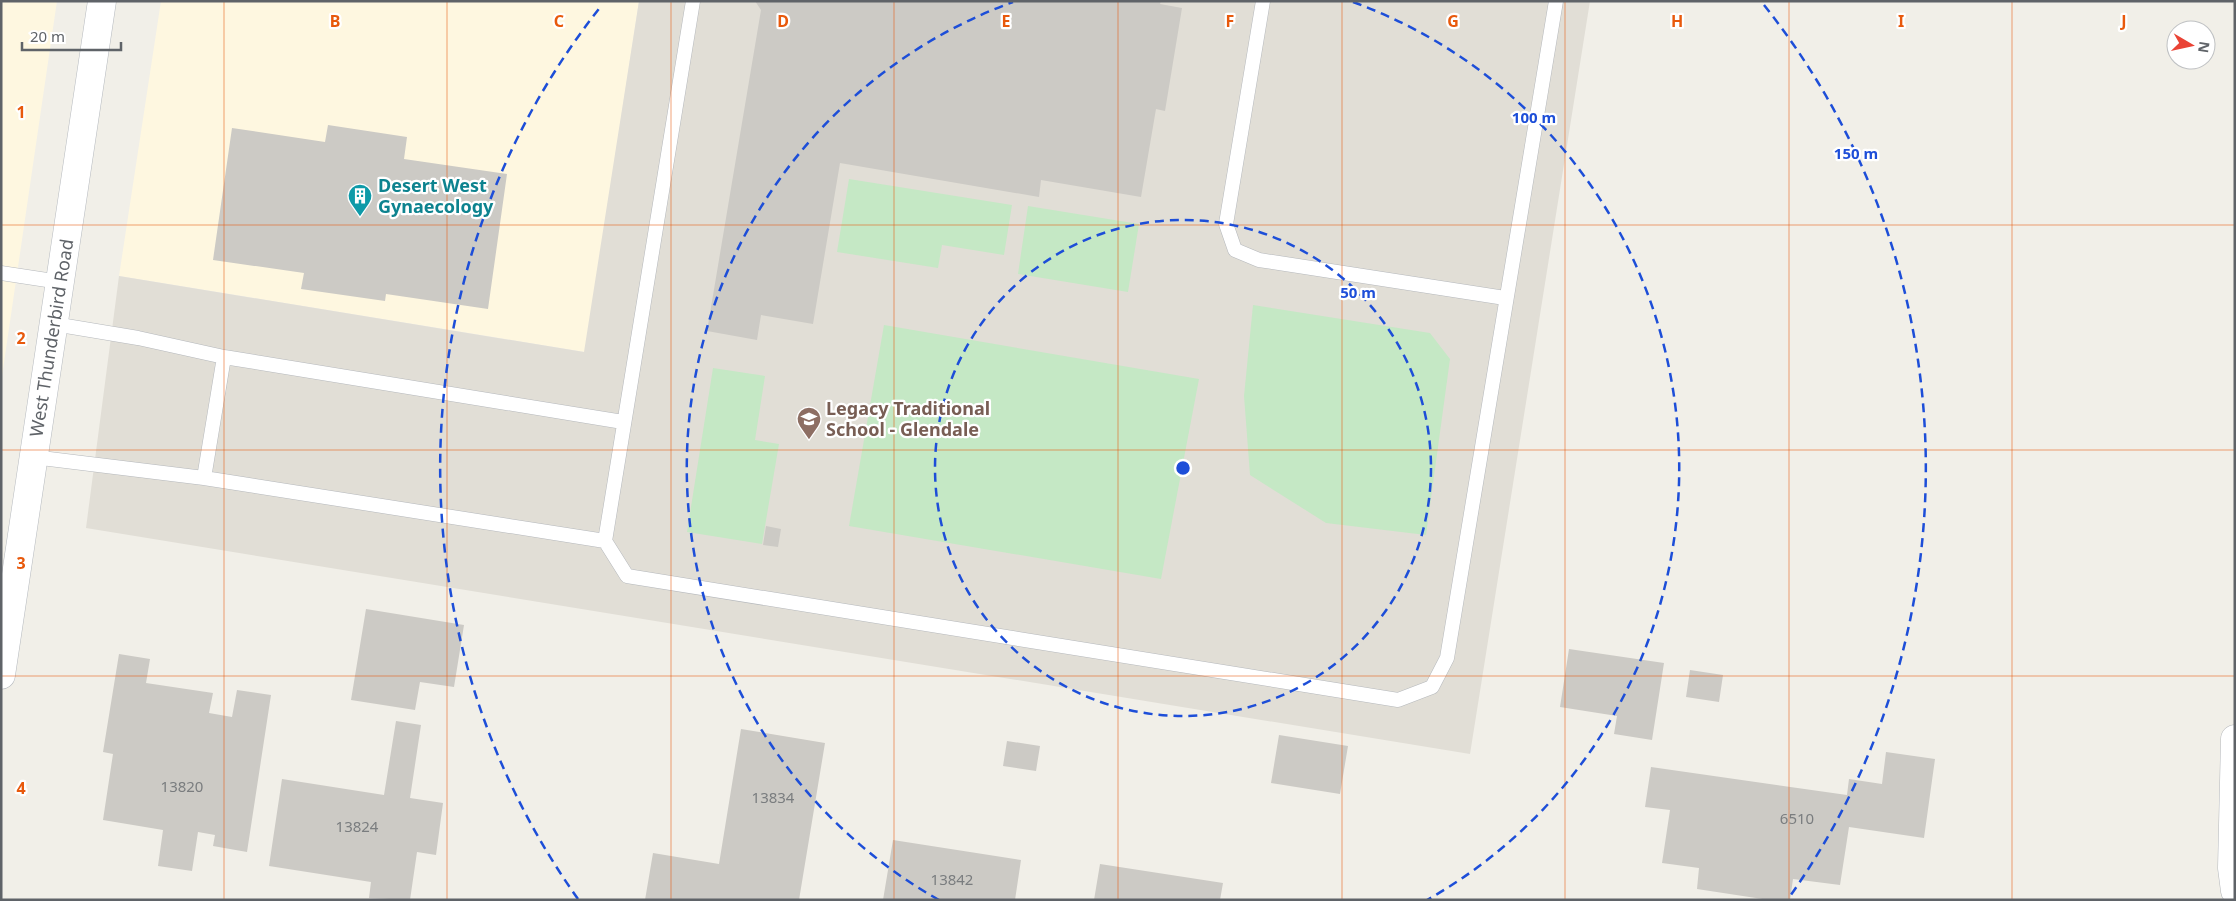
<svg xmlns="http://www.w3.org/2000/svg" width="2236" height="901" font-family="'Noto Sans',sans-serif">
<rect width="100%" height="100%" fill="#f1efe8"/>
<path fill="#fef7e0" d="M 1,1 L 57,1 L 1,383 Z
M 161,1 L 639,1 L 585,352 L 119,276 Z"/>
<path fill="#e1ded6" d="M 639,1 L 1590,1 L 1470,754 L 86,528 L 119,276 L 584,352 Z"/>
<path fill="#c5e8c5" d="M 849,179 L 1012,205 L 1004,255 L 942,245 L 938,268 L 837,252 Z
M 1028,206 L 1139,224 L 1128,292 L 1018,274 Z
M 1253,305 L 1430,333 L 1450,359 L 1426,535 L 1326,523 L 1250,475 L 1244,396 Z
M 884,325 L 1199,379 L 1161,579 L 849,526 Z
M 713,368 L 765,376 L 755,440 L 779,444 L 762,544 L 687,532 Z"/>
<path fill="#cccac5" d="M 755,1 L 1161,1 L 1160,4 L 1182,8 L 1165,111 L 1156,109 L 1141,197 L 1041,180 L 1039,197 L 840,163 L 813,324 L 761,315 L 757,340 L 707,331 L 761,10 Z
M 328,125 L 407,137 L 404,159 L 507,174 L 488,309 L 386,294 L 385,301 L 301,289 L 304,273 L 213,260 L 232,128 L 325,142 Z
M 766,526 L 781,529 L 778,547 L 763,545 Z
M 366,609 L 464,625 L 454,687 L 420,682 L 415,710 L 351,700 Z
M 1569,649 L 1664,663 L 1652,740 L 1614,734 L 1617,716 L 1560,707 Z
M 119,654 L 150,659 L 146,683 L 213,693 L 209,713 L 232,717 L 237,690 L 271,695 L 247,852 L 213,846 L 215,835 L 198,832 L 192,871 L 158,866 L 163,830 L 103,820 L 113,754 L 103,752 Z
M 1690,670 L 1723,675 L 1719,702 L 1686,697 Z
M 396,721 L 421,725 L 410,798 L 443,803 L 436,855 L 417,852 L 410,900 L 369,898 L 371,882 L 269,866 L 282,779 L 384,795 Z
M 741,729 L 825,743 L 799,900 L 645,900 L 653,853 L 719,864 Z
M 1279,735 L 1348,746 L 1340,794 L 1271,783 Z
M 1007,741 L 1040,746 L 1036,771 L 1003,766 Z
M 1886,752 L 1935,759 L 1924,838 L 1849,827 L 1840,885 L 1793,879 L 1790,900 L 1769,900 L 1697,889 L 1699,868 L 1662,863 L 1670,810 L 1645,807 L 1651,767 L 1847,795 L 1849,779 L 1882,784 Z
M 893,840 L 1021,860 L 1015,900 L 883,900 Z
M 1100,864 L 1223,883 L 1220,900 L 1094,900 Z"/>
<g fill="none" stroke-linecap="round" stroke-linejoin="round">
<defs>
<path id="service" d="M 693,1 L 605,541 L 627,576 L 1398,700 L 1432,687 L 1447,658 L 1556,1
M 1263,1 L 1226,224 L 1235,250 L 1259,260 L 1505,298
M 1,273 L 60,282
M 54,324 L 138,338 L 224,357 L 623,422
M 33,457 L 204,478 L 605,541
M 204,478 L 224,357"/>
<path id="minor" d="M 2235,739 L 2232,868 L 2235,891"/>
<path id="secondary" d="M 1,675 L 102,1"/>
</defs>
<use href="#service" stroke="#b5b8bc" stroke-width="15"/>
<use href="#minor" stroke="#b5b8bc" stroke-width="29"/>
<use href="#secondary" stroke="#b6babf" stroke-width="29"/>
<use href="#service" stroke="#fff" stroke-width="14"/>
<use href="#minor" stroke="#fff" stroke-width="28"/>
<use href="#secondary" stroke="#fff" stroke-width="28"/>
</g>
<path fill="none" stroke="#e8590c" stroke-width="1" stroke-opacity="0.55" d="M 224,1 L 224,900M 447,1 L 447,900M 671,1 L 671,900M 894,1 L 894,900M 1118,1 L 1118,900M 1342,1 L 1342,900M 1565,1 L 1565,900M 1789,1 L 1789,900M 2012,1 L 2012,900M 1,225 L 2235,225M 1,450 L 2235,450M 1,676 L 2235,676"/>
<g fill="none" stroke="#1d4ed8" stroke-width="2.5" stroke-dasharray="9 6">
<circle cx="1183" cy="468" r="248"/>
<path d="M939 900A496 496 0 0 1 1013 2M1353 2A496 496 0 0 1 1427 900"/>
<path d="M578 899A743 743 0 0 1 602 5M1764 5A743 743 0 0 1 1788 899"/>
</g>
<defs>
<symbol id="building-pin" viewBox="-11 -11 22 30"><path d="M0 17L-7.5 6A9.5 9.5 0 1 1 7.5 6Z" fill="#0f9aa8" stroke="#fff"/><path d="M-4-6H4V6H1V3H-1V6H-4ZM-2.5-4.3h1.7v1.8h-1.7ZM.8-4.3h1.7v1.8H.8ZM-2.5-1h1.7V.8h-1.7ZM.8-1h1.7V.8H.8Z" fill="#fff"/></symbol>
<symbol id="school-pin" viewBox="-11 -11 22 30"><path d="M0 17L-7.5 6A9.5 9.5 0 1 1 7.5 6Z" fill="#8d6e63" stroke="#fff"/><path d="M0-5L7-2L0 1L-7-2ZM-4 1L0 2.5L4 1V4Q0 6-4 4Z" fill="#fff"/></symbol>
</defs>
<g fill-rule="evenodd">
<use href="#building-pin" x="346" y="182" width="28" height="38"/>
<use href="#school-pin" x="795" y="405" width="28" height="38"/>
</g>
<g text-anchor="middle" stroke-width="4.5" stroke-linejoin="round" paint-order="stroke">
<g font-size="15" fill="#7a7d7f">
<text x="182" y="792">13820</text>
<text x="773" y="803">13834</text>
<text x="1797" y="824">6510</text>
<text x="357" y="832">13824</text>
<text x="952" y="885">13842</text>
</g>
<g font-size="18" font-weight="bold" fill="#0d838f" stroke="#fff" text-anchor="start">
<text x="378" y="192">Desert West<tspan x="378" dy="21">Gynaecology</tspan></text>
</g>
<g font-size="18" fill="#5f6368" stroke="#fff">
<text transform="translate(52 338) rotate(-81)" y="6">West Thunderbird Road</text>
</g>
<g font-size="18" font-weight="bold" fill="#785e54" stroke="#fff" text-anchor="start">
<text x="826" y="415">Legacy Traditional<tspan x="826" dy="21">School - Glendale</tspan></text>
</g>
</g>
<g font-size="16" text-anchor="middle" font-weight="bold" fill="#e8590c" stroke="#fff" stroke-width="4.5" stroke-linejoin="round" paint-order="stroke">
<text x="335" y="27">B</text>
<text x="559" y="27">C</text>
<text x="783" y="27">D</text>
<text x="1006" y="27">E</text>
<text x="1230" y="27">F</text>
<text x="1453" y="27">G</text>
<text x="1677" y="27">H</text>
<text x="1901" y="27">I</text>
<text x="2124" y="27">J</text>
<text x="21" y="118">1</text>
<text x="21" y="344">2</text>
<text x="21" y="569">3</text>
<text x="21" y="794">4</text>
</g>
<circle cx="1183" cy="468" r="8" fill="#1d4ed8" stroke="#fff" stroke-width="2.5"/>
<g font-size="15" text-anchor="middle" font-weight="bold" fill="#1d4ed8" stroke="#fff" stroke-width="4.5" stroke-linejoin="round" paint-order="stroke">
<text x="1534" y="123">100 m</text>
<text x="1856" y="159">150 m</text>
<text x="1358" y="298">50 m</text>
</g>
<rect width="2236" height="901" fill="none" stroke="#5f6368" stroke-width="5"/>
<g transform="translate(2191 45) rotate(99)"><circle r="24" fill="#ffffff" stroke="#bfc1c3"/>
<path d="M0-4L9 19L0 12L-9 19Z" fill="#ea4335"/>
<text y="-8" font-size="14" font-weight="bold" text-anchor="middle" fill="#5f6368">N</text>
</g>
<path d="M22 42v8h99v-8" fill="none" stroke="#5f6368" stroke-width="2.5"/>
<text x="30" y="42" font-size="15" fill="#5f6368" stroke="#ffffff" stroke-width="4" paint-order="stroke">20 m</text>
</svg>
